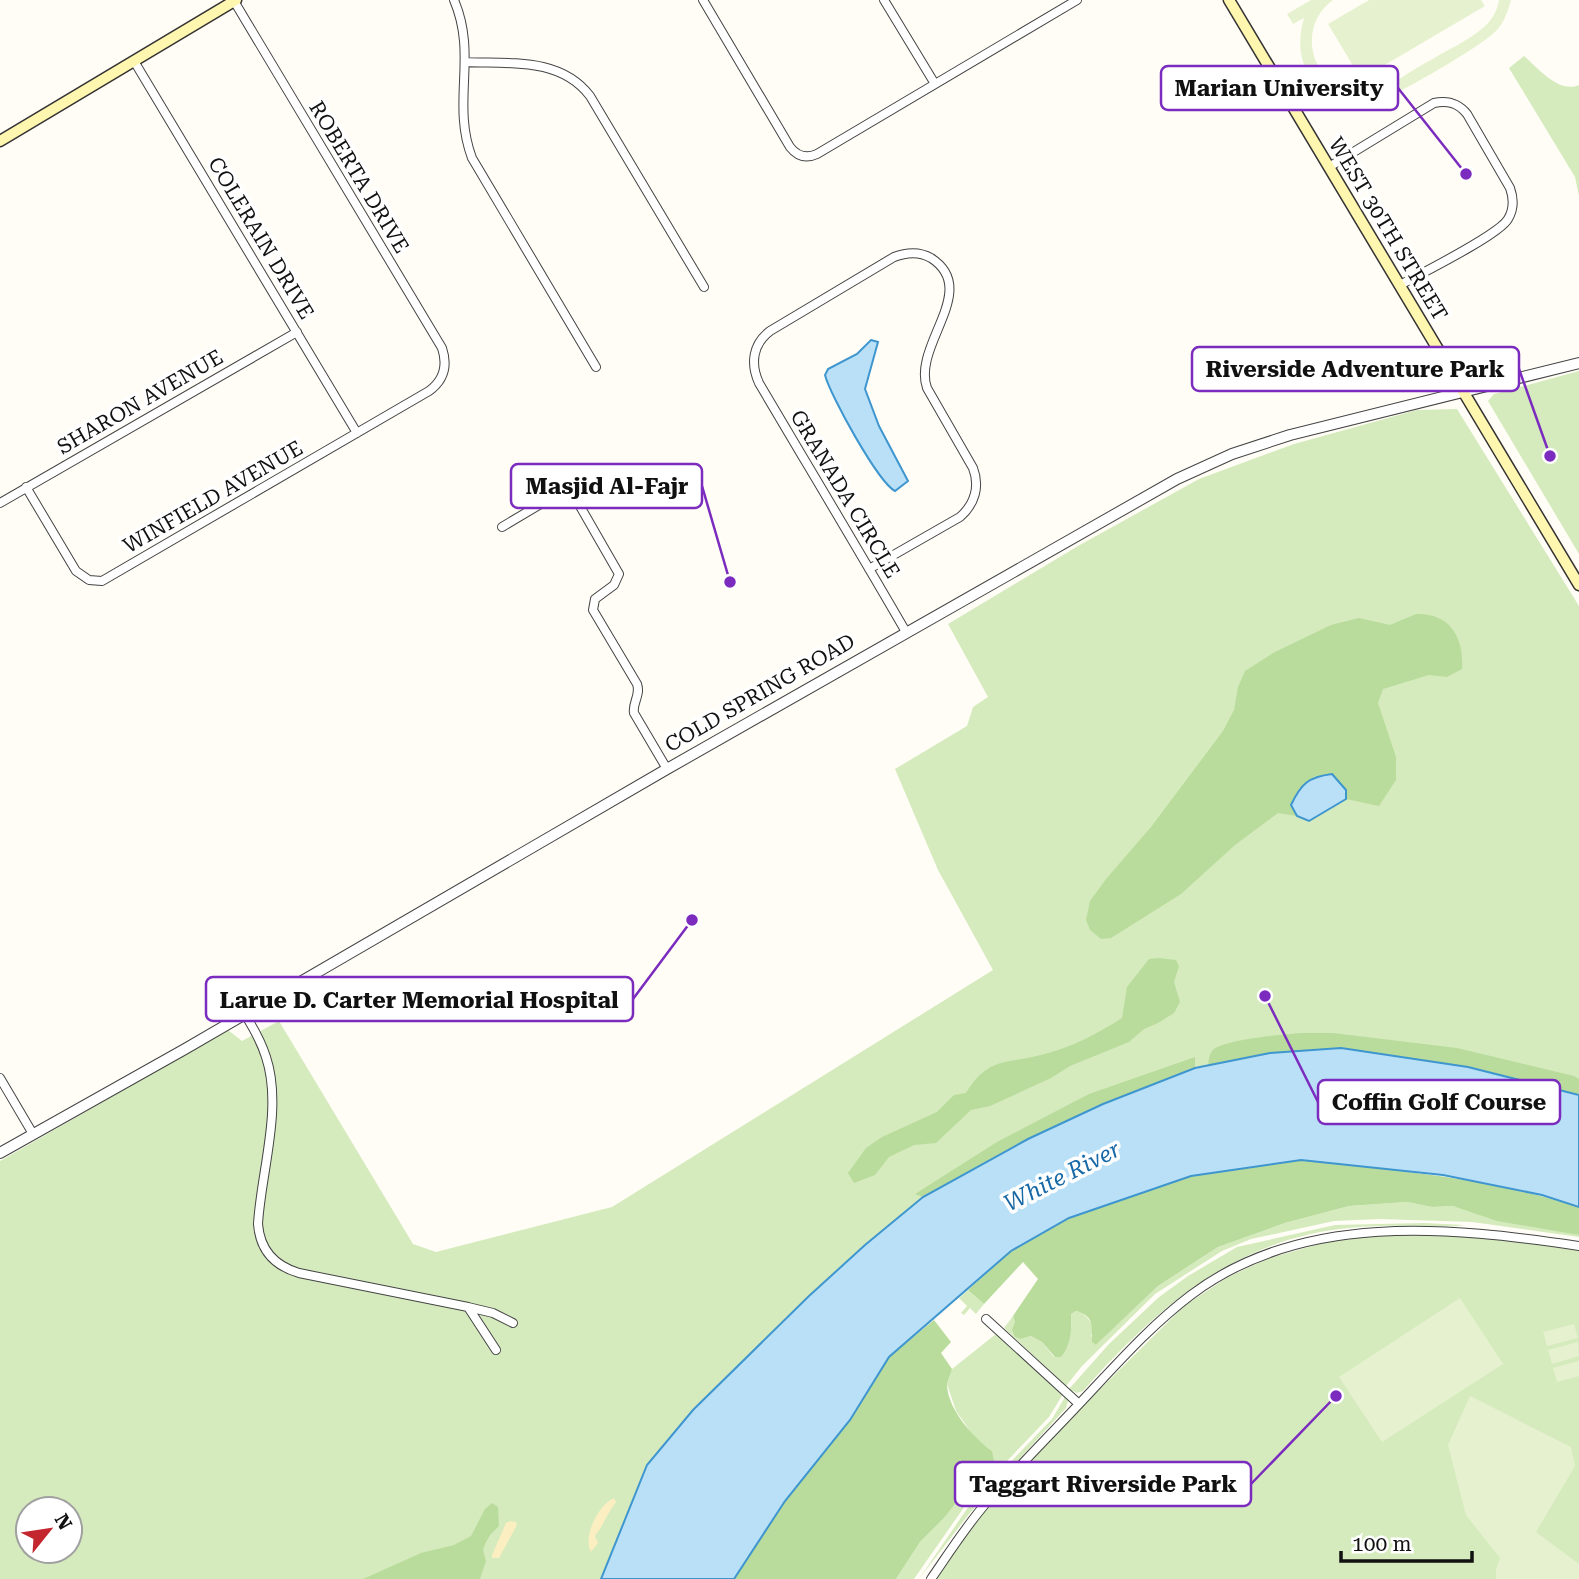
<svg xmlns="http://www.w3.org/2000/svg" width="1579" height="1579" font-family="'Roboto Serif',serif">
<rect width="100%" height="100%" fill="#fffdf5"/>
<path fill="#d5ebbd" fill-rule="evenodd" d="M 1524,56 C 1538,68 1559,94 1579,85 L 1579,196 L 1575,177 L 1509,68 Z
M 1579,371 L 1579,554 L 1488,401 L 1494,394 Z
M 1457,409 L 1579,606 L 1579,1095 L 1468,1067 L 1028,1139 L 923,1197 L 865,1245 L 809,1296 L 693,1410 L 647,1465 L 601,1579 L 0,1579 L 0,1161 L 228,1030 L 242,1041 L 279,1021 L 413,1244 L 436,1252 L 612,1207 L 993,970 L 938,870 L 895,769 L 967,726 L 973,707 L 988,697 L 948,624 L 1078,546 L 1199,479 L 1294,444 L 1417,410 ZM 28,1509 L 70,1509 L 70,1551 L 28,1551 Z
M 1407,1202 L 1432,1207 L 1453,1206 L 1579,1235 L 1579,1237 L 1472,1222 L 1380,1219 L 1334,1221 L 1251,1239 L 1222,1251 L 1155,1294 L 1082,1366 L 1066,1386 L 1004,1328 L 1013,1316 L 1021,1339 L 1031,1336 L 1042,1342 L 1054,1357 C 1068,1338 1073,1337 1071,1314 L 1076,1311 C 1085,1313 1090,1320 1094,1328 L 1091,1336 L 1096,1345 L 1158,1286 L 1218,1247 L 1285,1223 L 1349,1206 Z
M 1424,1223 L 1464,1225 C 1456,1227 1443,1226 1433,1226 C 1405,1226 1377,1225 1348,1228 C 1235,1239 1155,1309 1083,1391 L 1077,1393 L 1069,1389 L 1109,1344 L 1159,1297 L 1188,1276 L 1237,1247 L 1335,1225 Z
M 1374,1235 L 1454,1236 L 1516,1241 L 1579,1251 L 1579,1579 L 933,1579 L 1001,1487 L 1184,1306 L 1228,1277 L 1269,1258 L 1338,1239 Z
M 968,1290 L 984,1304 L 976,1314 L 970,1308 L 964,1315 L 961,1313 L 967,1306 L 959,1298 Z
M 996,1334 L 1000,1335 L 1063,1394 L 1049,1417 L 967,1503 L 914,1579 L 896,1579 L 920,1542 L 945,1517 L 966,1490 L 979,1483 L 992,1451 L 975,1438 L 956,1411 L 947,1384 L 952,1369 Z
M 1065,1397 L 1068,1401 L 1066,1408 L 969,1514 L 919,1579 L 971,1503 L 1052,1419 Z"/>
<path fill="#b9dc9c" d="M 1416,614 C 1450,613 1464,637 1462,669 L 1447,677 L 1429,675 L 1383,689 L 1378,703 L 1396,757 L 1396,780 L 1379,806 L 1346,799 L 1346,790 L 1315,776 L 1299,789 L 1291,805 L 1297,816 L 1278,813 L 1235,845 L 1181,894 L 1111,938 L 1101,939 L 1090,930 L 1086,920 L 1090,901 L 1106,879 L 1151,827 L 1223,731 L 1234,710 L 1238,687 L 1245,671 L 1273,653 L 1331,625 L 1359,618 L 1390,625 Z
M 1159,958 L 1176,960 L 1179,966 L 1174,982 L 1180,1002 L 1174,1013 L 1158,1023 L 1144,1029 L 1129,1042 L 1070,1066 L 1051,1078 L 990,1106 L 971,1110 L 936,1143 L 914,1145 L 889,1157 L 875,1175 L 854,1183 L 848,1173 L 866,1148 L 882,1137 L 937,1112 L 954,1095 L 966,1093 C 988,1057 1006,1064 1041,1055 C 1070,1048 1097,1034 1122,1018 L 1127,987 L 1149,959 Z
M 1300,1033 L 1333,1033 L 1457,1048 L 1574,1076 L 1579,1079 L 1579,1095 L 1468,1067 L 1341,1048 L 1270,1053 L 1208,1066 C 1209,1060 1209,1054 1213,1050 C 1226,1039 1281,1035 1300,1033 Z
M 1195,1057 L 1195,1068 L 1103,1104 L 1028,1139 L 923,1197 L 915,1194 L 997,1142 L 1089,1094 Z
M 1301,1160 C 1396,1170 1487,1178 1579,1207 L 1579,1235 L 1497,1221 L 1453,1206 L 1432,1207 L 1407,1202 L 1349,1206 L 1285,1223 L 1218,1247 L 1158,1286 L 1096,1345 L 1092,1342 C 1091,1327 1096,1317 1076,1311 L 1071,1314 C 1072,1328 1071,1345 1061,1357 L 1055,1357 L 1042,1342 L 1031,1336 L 1021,1339 L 1015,1337 L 1012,1330 L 1015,1322 L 1013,1316 L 1038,1279 L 1023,1262 L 984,1304 L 968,1290 L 1011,1251 L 1069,1218 L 1191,1176 Z
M 934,1320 L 951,1342 L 941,1353 L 952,1369 C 951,1374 947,1381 947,1386 C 949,1411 973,1437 992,1451 L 995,1467 L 979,1483 L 966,1490 L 945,1517 L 920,1542 L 896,1579 L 734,1579 L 785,1501 L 850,1420 L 889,1357 Z
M 492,1503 L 498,1507 L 499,1526 L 490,1535 L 485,1544 L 483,1550 L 486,1561 L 480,1579 L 363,1579 L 421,1553 L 454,1545 L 471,1536 L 485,1509 Z"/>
<path fill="#fbeec1" d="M 614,1498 L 616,1502 C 607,1513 604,1525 595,1536 L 598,1543 L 591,1552 C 582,1537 599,1504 614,1498 Z
M 510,1521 L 516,1522 L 517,1525 L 499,1558 L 492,1558 L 492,1555 L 506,1523 Z"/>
<path fill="#e6f2cf" d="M 1311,0 L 1333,0 C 1294,28 1312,92 1362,92 C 1367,92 1372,91 1377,89 C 1395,83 1412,70 1429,61 C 1447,50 1468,41 1484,27 C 1492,20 1497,11 1499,0 L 1511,0 C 1508,11 1505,20 1498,29 C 1484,45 1405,90 1384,99 C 1377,102 1370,103 1363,103 C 1343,104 1324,94 1312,79 C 1298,60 1298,39 1304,18 L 1293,24 L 1287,14 Z
M 1369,0 L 1481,0 L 1485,6 L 1361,79 L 1328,24 Z
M 1460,1298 L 1503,1364 L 1382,1442 L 1339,1377 Z
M 1574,1324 L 1578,1338 L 1547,1346 L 1543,1332 Z
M 1578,1342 L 1579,1356 L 1552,1364 L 1548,1350 Z
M 1579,1361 L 1579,1376 L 1557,1382 L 1553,1368 Z
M 1470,1396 L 1571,1447 L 1575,1466 L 1536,1532 L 1579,1564 L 1579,1579 L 1496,1579 L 1496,1569 L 1500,1558 L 1466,1515 L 1448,1445 Z"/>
<path fill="#b9e0f7" stroke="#3f96cf" stroke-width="2" d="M 871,340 L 878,342 L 865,389 L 879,426 L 908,481 L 895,491 C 878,482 830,395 825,375 L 828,369 L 857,354 Z
M 1332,774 L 1346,790 L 1346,799 L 1309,821 L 1297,816 L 1291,805 C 1301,784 1308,777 1332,774 Z
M 1341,1048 L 1468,1067 L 1579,1095 L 1579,1207 L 1542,1195 L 1443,1175 L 1301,1160 L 1191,1176 L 1069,1218 L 1011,1251 L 889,1357 L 850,1420 L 785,1501 L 734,1579 L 601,1579 L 647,1465 L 693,1410 L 809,1296 L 865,1245 L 923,1197 L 1028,1139 L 1103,1104 L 1195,1068 L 1270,1053 Z"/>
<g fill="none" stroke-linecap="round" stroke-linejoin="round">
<defs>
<path id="minor" d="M 454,0 C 478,56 451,102 472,158 L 596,367
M 703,0 L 790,147 C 797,156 806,159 817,154 L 1077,0
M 884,0 L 935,84
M 134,61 L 357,433
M 465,62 C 510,64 560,57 590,96 L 704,287
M 1329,167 L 1434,103 C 1448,100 1458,103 1467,114 L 1510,188 C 1514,199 1514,209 1508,219 C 1499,235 1420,274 1400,285
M 26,487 L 76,571 L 89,580 L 102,581 L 429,391 C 444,380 448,366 442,348 L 234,1
M 569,487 L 619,574 L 614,585 L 595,599 L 593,610 L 637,684 C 641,695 632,703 634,713 L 667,769
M 0,503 L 297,332
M 502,527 L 586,477
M 869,569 L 960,517 C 975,504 980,486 973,468 L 927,388 C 912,345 981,290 931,258 C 919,251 907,252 894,257 L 770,331 C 753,344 750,363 759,383 C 808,466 858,549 906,632
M 244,1013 C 253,1027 261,1041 266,1057 C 283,1108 261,1172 258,1224 C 260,1250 275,1266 299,1273 L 468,1307 L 496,1350
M 0,1078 L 33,1134
M 468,1307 L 493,1313 L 513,1323
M 986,1319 L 1079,1404
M 931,1579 C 949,1553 966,1526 987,1502 C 1017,1468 1050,1435 1081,1402 C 1116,1365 1150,1326 1191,1295 C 1302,1211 1450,1227 1579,1246"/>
<path id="tertiary" d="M 0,1153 L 185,1049 L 667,769 L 1177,479 L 1232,454 L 1290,435 L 1579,363"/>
<path id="secondary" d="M 1229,0 L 1579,585
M 0,141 L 236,0"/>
</defs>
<use href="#minor" stroke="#444" stroke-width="10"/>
<use href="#tertiary" stroke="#444" stroke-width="12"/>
<use href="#secondary" stroke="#333" stroke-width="13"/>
<use href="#minor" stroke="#fff" stroke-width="8"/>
<use href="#tertiary" stroke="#fff" stroke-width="10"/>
<use href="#secondary" stroke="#fff6b0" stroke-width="10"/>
</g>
<g text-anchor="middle" stroke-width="7" stroke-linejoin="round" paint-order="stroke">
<g font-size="21" fill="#111" stroke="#fff">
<text transform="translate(359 177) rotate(59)" y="7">ROBERTA DRIVE</text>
<text transform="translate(1388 229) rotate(59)" y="7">WEST 30TH STREET</text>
<text transform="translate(261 238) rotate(59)" y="7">COLERAIN DRIVE</text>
<text transform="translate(140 402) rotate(-30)" y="7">SHARON AVENUE</text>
<text transform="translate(845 494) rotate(59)" y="7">GRANADA CIRCLE</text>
<text transform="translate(213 497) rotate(-30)" y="7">WINFIELD AVENUE</text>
<text transform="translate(760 693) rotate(-30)" y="7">COLD SPRING ROAD</text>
</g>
<g font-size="23" font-style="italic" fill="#1768a6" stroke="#fff">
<text transform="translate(1062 1176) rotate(-27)" y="8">White River</text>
</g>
</g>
<path fill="none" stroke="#7b2cbf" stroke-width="2.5" d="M1466 174L1398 88M1550 456L1519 369M730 582L702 486M692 920L633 999M1265 996L1318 1102M1336 1396L1251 1484"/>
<g fill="#7b2cbf" stroke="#fff" stroke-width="2.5">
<circle cx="1466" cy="174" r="7"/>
<circle cx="1550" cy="456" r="7"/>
<circle cx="730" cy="582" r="7"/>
<circle cx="692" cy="920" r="7"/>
<circle cx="1265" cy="996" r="7"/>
<circle cx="1336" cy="1396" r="7"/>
</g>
<g fill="#fff" stroke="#7b2cbf" stroke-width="2.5">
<rect x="1161" y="66" width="237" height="44" rx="7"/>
<rect x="1192" y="347" width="327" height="44" rx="7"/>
<rect x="511" y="464" width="191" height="44" rx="7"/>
<rect x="206" y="977" width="427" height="44" rx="7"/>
<rect x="1318" y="1080" width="242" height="44" rx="7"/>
<rect x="955" y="1462" width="296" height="44" rx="7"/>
</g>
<g font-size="23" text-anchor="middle" font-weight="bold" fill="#111">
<text x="1279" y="96">Marian University</text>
<text x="1355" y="377">Riverside Adventure Park</text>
<text x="607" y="494">Masjid Al-Fajr</text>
<text x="419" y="1008">Larue D. Carter Memorial Hospital</text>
<text x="1439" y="1110">Coffin Golf Course</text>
<text x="1103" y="1492">Taggart Riverside Park</text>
</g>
<g transform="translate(49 1530) rotate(60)"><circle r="33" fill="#ffffff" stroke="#a0a0a0" stroke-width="2"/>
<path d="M0-5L12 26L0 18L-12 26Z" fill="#c4262e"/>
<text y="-10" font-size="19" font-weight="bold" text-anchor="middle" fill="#111111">N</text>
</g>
<path d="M1341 1551v10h131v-10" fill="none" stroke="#111111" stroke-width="3.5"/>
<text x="1352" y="1551" font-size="21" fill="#111111" stroke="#ffffff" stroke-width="5" paint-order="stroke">100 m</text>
</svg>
